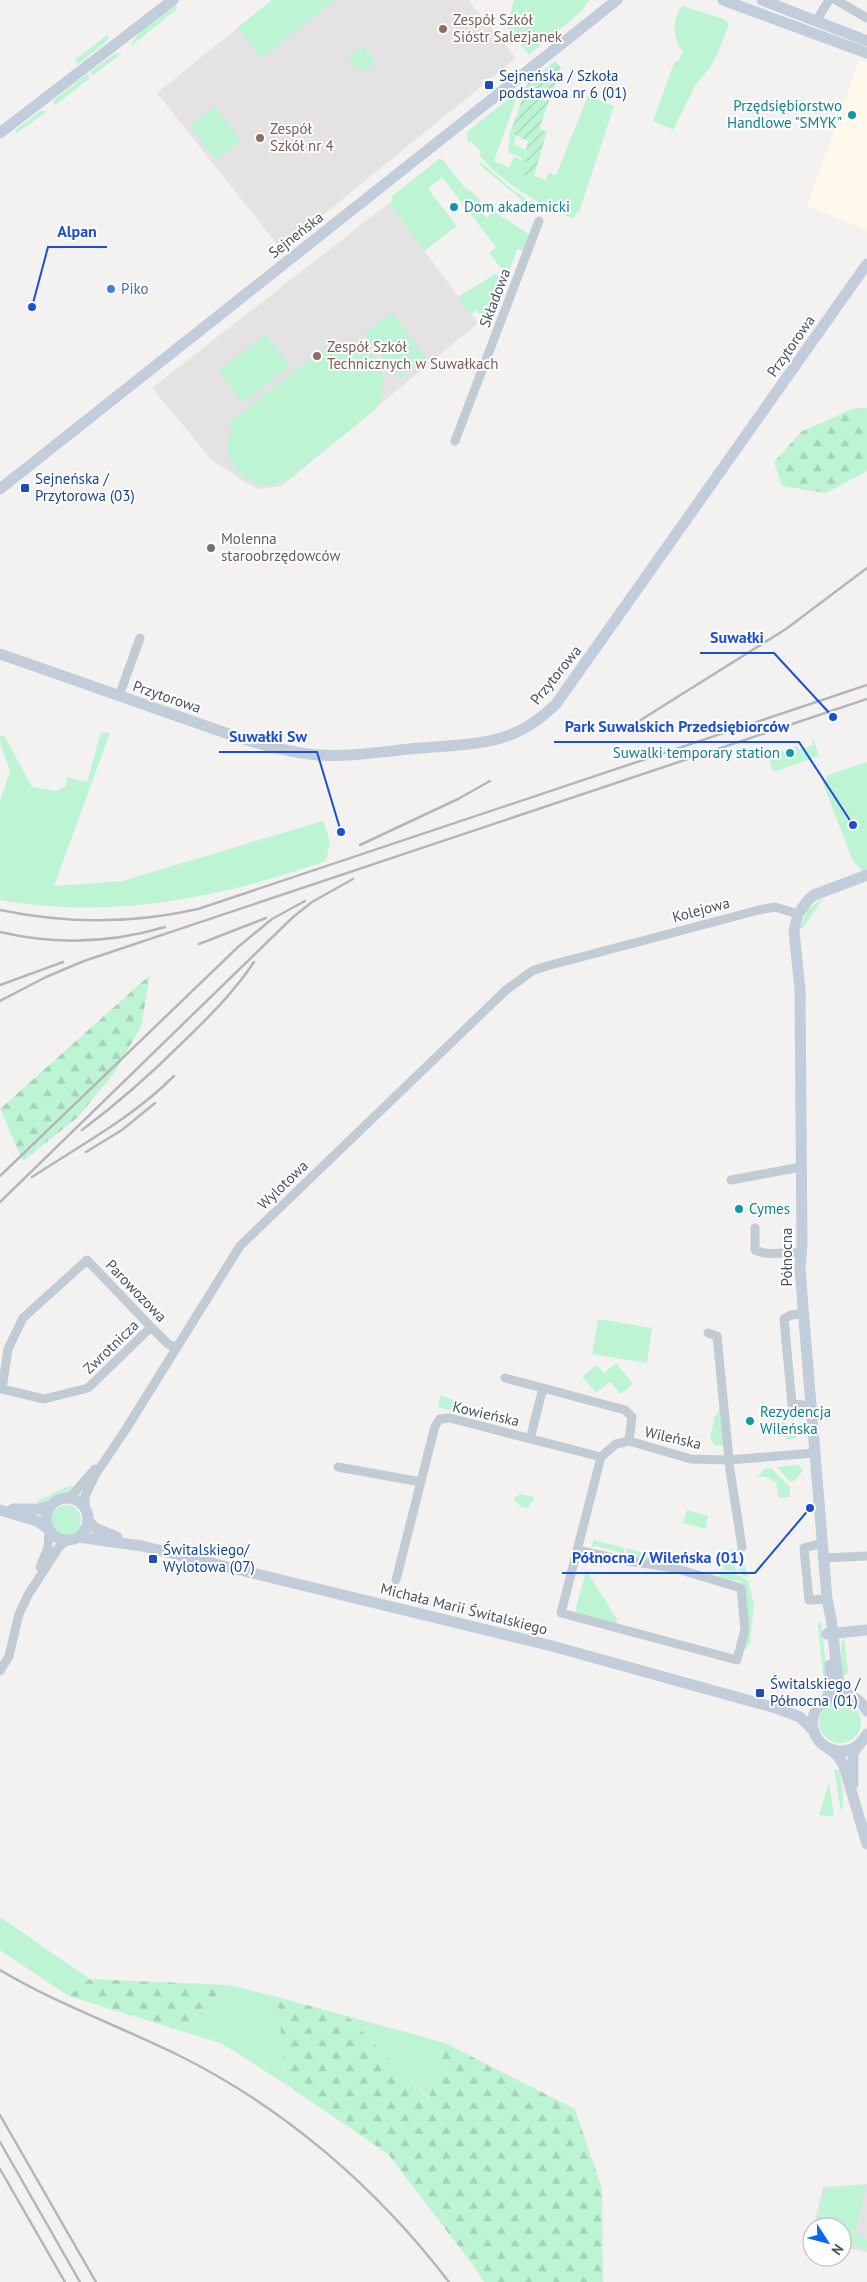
<svg xmlns="http://www.w3.org/2000/svg" width="867" height="2282" font-family="'PT Sans',sans-serif">
<defs>
<pattern id="forest-firs" width="22" height="20" patternUnits="userSpaceOnUse" patternTransform="scale(1.25)"><rect width="22" height="20" fill="#bdf4d4"/><path d="M5 1l3.5 6h-7zM16 11l3.5 6h-7z" fill="#a4d3b9"/></pattern>
<pattern id="garden-furrows" width="10" height="10" patternUnits="userSpaceOnUse" patternTransform="scale(1.25)"><rect width="10" height="10" fill="#bdf4d4"/><path d="M-1 1l2-2M0 10L10 0M9 11l2-2" fill="none" stroke="#a4d3b9"/></pattern>
</defs>
<rect width="100%" height="100%" fill="#f4f1f1"/>
<path fill="#fef9eb" d="M 859,60 L 867,63 L 867,230 L 807,206 Z"/>
<path fill="#e5e2e3" d="M 272,0 L 468,0 L 516,58 L 281,249 L 157,93 Z
M 389,203 L 478,323 L 282,486 L 259,489 L 244,482 L 211,459 L 152,388 Z
M 867,2184 L 867,2252 L 842,2247 L 842,2227 L 813,2227 L 823,2187 Z"/>
<path fill="#bdf4d4" d="M 272,0 L 335,0 L 261,58 L 237,28 Z
M 514,0 L 589,0 L 582,11 L 529,55 L 507,26 Z
M 176,5 L 177,9 L 131,46 C 134,32 165,13 176,5 Z
M 682,6 L 724,19 L 729,24 L 718,53 L 709,69 L 696,84 L 673,130 L 653,121 L 674,63 L 680,59 L 683,51 C 672,40 672,18 682,6 Z
M 107,35 L 109,37 L 106,42 L 78,64 L 75,60 Z
M 364,46 L 376,61 L 367,70 L 361,71 L 350,62 L 350,56 Z
M 116,53 L 121,54 L 92,76 L 91,75 L 91,71 Z
M 87,74 L 90,78 L 54,106 L 54,100 Z
M 519,91 L 494,161 L 509,167 L 514,157 L 523,160 L 522,158 L 508,152 L 510,133 L 516,137 L 514,145 L 525,149 L 526,164 L 533,178 L 534,176 L 546,180 L 548,173 L 556,175 L 588,96 L 614,106 L 579,212 L 576,213 L 574,219 C 537,203 505,185 479,155 L 481,152 L 471,141 L 468,143 L 467,135 L 468,131 Z
M 215,106 L 241,141 L 216,160 L 189,126 Z
M 42,110 L 46,112 L 17,133 L 15,130 Z
M 439,159 L 442,159 L 465,188 C 473,190 482,201 484,210 L 482,212 L 487,218 L 493,211 L 530,235 L 523,251 L 517,249 L 510,269 L 500,267 L 489,253 L 496,247 L 442,177 L 428,189 L 457,226 L 424,251 L 389,203 L 393,200 L 391,197 Z
M 481,162 L 514,191 L 542,208 L 541,212 L 537,213 L 480,165 Z
M 495,274 L 505,279 L 492,312 L 484,321 L 477,310 L 470,315 L 458,297 Z
M 392,312 L 426,357 L 399,378 L 364,334 Z
M 265,334 L 290,366 L 243,403 L 218,371 Z
M 336,339 L 340,344 C 378,339 394,379 377,408 C 355,426 333,444 311,461 C 302,468 293,478 283,482 C 252,495 214,461 232,429 L 227,424 Z
M 101,732 L 110,733 L 54,886 L 122,881 L 323,821 L 330,841 L 326,861 C 219,898 114,920 0,900 L 0,802 L 10,771 L 0,742 L 0,736 L 4,735 L 32,787 L 56,791 L 66,786 L 67,777 L 87,782 Z
M 814,740 L 819,756 L 773,772 L 768,756 L 797,746 L 799,750 L 813,745 L 812,741 Z
M 867,762 L 867,870 L 863,871 L 853,861 L 823,784 L 828,775 Z
M 824,897 L 803,928 L 800,929 L 807,910 Z
M 598,1319 L 652,1328 L 647,1363 L 592,1354 Z
M 616,1363 L 633,1384 L 621,1394 L 610,1382 L 596,1393 L 582,1376 L 597,1365 L 604,1373 Z
M 441,1395 L 474,1408 L 472,1416 L 438,1407 Z
M 721,1408 L 725,1445 L 715,1446 L 710,1438 L 715,1416 Z
M 476,1410 L 506,1418 L 504,1425 L 474,1417 Z
M 774,1422 L 784,1422 L 793,1431 L 799,1431 L 796,1438 L 788,1440 L 775,1428 L 771,1428 Z
M 799,1465 L 803,1471 L 794,1481 L 790,1482 L 777,1467 Z
M 771,1468 L 790,1487 L 790,1497 L 779,1498 L 776,1483 L 767,1477 L 758,1477 L 764,1469 Z
M 72,1486 L 74,1487 L 72,1489 L 48,1499 L 38,1505 L 37,1501 L 66,1487 Z
M 520,1494 L 535,1497 L 528,1508 L 521,1507 L 513,1499 Z
M51 1520a15 15 0 1 1 30 0a15 15 0 1 1-30 0Z
M 687,1510 L 708,1516 L 705,1529 L 683,1523 Z
M 594,1540 L 625,1548 L 623,1556 L 619,1552 L 595,1546 L 591,1548 Z
M 627,1548 L 651,1555 L 650,1560 L 625,1557 Z
M 741,1549 L 748,1578 L 741,1574 L 729,1550 Z
M 727,1551 L 738,1573 L 737,1573 L 722,1569 Z
M 586,1570 L 617,1619 L 616,1624 L 575,1612 Z
M 722,1571 L 743,1577 L 748,1581 L 754,1605 L 750,1643 L 741,1656 L 744,1595 L 742,1582 L 719,1577 Z
M 821,1621 L 827,1677 L 823,1675 L 818,1625 Z
M 844,1637 L 848,1672 L 846,1675 L 842,1676 L 841,1644 Z
M819 1722a21 21 0 1 1 42 0a21 21 0 1 1-42 0Z
M 834,1770 L 839,1770 C 841,1779 846,1805 841,1811 Z
M 829,1782 L 834,1817 L 819,1815 Z
M 0,1917 L 90,1979 L 69,1996 L 0,1950 Z
M 229,1985 L 277,1997 L 287,2085 L 221,2043 L 178,2030 Z
M 347,2016 L 445,2043 L 430,2099 Z
M 867,2185 L 854,2235 L 867,2239 L 867,2249 L 842,2243 L 842,2227 L 816,2227 L 824,2189 Z"/>
<path fill="url(#forest-firs)" d="M 867,408 L 867,471 L 826,493 L 782,486 L 774,462 L 801,432 L 852,409 Z
M 150,975 L 141,1027 L 114,1073 L 78,1117 L 23,1161 L 0,1109 Z
M 90,1979 L 229,1985 L 178,2030 L 69,1996 Z
M 277,1997 L 347,2016 L 429,2099 L 445,2043 L 575,2109 L 602,2189 L 603,2282 L 484,2282 L 473,2265 L 388,2154 L 287,2085 Z"/>
<path fill="url(#garden-furrows)" d="M 555,61 L 561,68 L 539,129 L 547,132 L 533,179 L 523,175 C 527,163 524,152 528,141 L 510,133 L 528,83 Z"/>
<g fill="none" stroke-linecap="round" stroke-linejoin="round">
<path stroke="#c1cbd4" stroke-width="9" d="M 836,0 L 867,18
M 816,21 L 829,0
M 455,441 L 539,221
M 119,696 L 140,638
M 731,1180 L 801,1167
M 755,1228 L 755,1250 C 769,1257 786,1251 801,1253
M 803,1314 L 791,1315 L 784,1319 L 792,1404 L 811,1406
M 151,1327 L 88,1388 L 44,1399 L 2,1389 L 8,1349 L 23,1318 L 87,1260 L 151,1327 L 168,1344 L 175,1347
M 708,1333 L 717,1336 L 730,1470 L 742,1547
M 505,1378 L 543,1388 L 530,1439
M 543,1388 L 625,1410 L 632,1417 L 629,1441
M 338,1467 L 421,1482
M 67,1498 L 74,1493 L 95,1469
M 85,1508 L 85,1496 L 95,1475 L 126,1429 L 240,1246 L 506,990 L 532,971 L 547,966 L 759,910 L 775,907 L 798,914
M 823,1543 L 804,1548 L 809,1600 L 827,1599
M 577,1550 L 622,1560 L 674,1568 L 741,1588 L 745,1629 L 737,1660 L 561,1613 L 601,1457 L 616,1444 L 629,1441 L 691,1459 L 729,1460 L 814,1453
M 824,1558 L 867,1556
M 40,1567 L 48,1548 L 49,1532
M 396,1580 L 435,1426 L 440,1419 L 450,1418 L 601,1457
M 0,1671 L 9,1656 L 19,1614 L 28,1595 L 59,1547 L 68,1540"/>
<path stroke="#c2cddb" stroke-width="11" d="M 723,0 L 867,53
M 762,0 L 867,41
M 0,133 L 173,0
M 0,489 L 617,0
M 0,654 L 240,738 C 266,746 291,753 318,755 C 349,757 380,752 410,749 C 445,745 487,747 519,731 C 534,724 545,714 556,704 L 867,264
M46 1519a21 21 0 1 1 42 0a21 21 0 1 1-42 0Z
M 13,1509 L 40,1509 L 50,1505
M 0,1510 L 37,1521 L 47,1528
M 88,1520 L 95,1528 L 117,1537
M 78,1537 L 142,1546 L 552,1646 L 776,1708 L 800,1717 L 814,1731
M 827,1634 L 867,1630
M 850,1696 L 843,1689 L 838,1679 L 831,1618 L 827,1599 L 804,1320 L 800,1268 L 802,1245 L 800,990 L 794,931 L 798,914 L 808,900 L 814,895 L 867,875
M 827,1698 L 831,1684 L 830,1665
M 867,1711 C 846,1673 794,1709 819,1741 C 824,1747 831,1750 839,1751 C 851,1752 861,1745 867,1734
M 829,1749 L 838,1756 L 844,1766 L 867,1844
M 853,1784 L 853,1753 L 859,1745"/>
<path stroke="#b3b6bc" stroke-width="2.5" d="M 631,726 L 786,629 L 867,568
M 360,845 L 458,799 L 490,781
M 0,910 C 67,924 132,924 198,909 L 867,685
M 0,932 C 55,945 111,943 165,927
M 199,944 L 266,918
M 0,985 L 63,962
M 0,1001 L 46,977 L 84,961 L 867,699
M 82,1130 C 118,1103 151,1074 183,1042 C 209,1017 234,992 254,962
M 86,1152 L 122,1130 L 155,1103
M 0,1176 L 238,947 L 272,919 L 305,901
M 32,1177 C 81,1145 132,1118 174,1076
M 0,1202 L 292,918 L 312,902 L 353,879
M 0,1970 C 57,2004 119,2026 178,2055 C 285,2108 377,2188 449,2282
M 0,2115 L 96,2282
M 0,2142 L 80,2282
M 0,2169 L 65,2282"/>
</g>
<g fill="#8d6e63" stroke="#fff" stroke-width="2">
<circle cx="443" cy="29" r="5"/>
<circle cx="260" cy="138" r="5"/>
<circle cx="317" cy="356" r="5"/>
</g>
<g fill="#1a4fb4" stroke="#fff" stroke-width="2">
<rect x="484" y="80" width="10" height="10" rx="2.5"/>
<rect x="20" y="483" width="10" height="10" rx="2.5"/>
<rect x="148" y="1554" width="10" height="10" rx="2.5"/>
<rect x="755" y="1688" width="10" height="10" rx="2.5"/>
</g>
<g fill="#0f9aa8" stroke="#fff" stroke-width="2">
<circle cx="852" cy="115" r="5"/>
<circle cx="454" cy="207" r="5"/>
<circle cx="790" cy="753" r="5"/>
<circle cx="739" cy="1209" r="5"/>
<circle cx="750" cy="1421" r="5"/>
</g>
<circle fill="#3f7fe0" stroke="#fff" stroke-width="2" cx="111" cy="289" r="5"/>
<circle fill="#6b7280" stroke="#fff" stroke-width="2" cx="211" cy="548" r="5"/>
<g text-anchor="middle" stroke-width="4" stroke-linejoin="round" paint-order="stroke">
<g font-size="15" fill="#785e54" stroke="#fff" text-anchor="start">
<text x="453" y="25">Zespół Szkół<tspan x="453" dy="17">Sióstr Salezjanek</tspan></text>
<text x="270" y="134">Zespół<tspan x="270" dy="17">Szkół nr 4</tspan></text>
<text x="327" y="352">Zespół Szkół<tspan x="327" dy="17">Technicznych w Suwałkach</tspan></text>
</g>
<g font-size="15" fill="#164399" stroke="#fff" text-anchor="start">
<text x="499" y="81">Sejneńska / Szkoła<tspan x="499" dy="17">podstawoa nr 6 (01)</tspan></text>
<text x="35" y="484">Sejneńska /<tspan x="35" dy="17">Przytorowa (03)</tspan></text>
<text x="163" y="1555">Świtalskiego/<tspan x="163" dy="17">Wylotowa (07)</tspan></text>
<text x="770" y="1689">Świtalskiego /<tspan x="770" dy="17">Północna (01)</tspan></text>
</g>
<g font-size="15" fill="#0d838f" stroke="#fff" text-anchor="start">
<text x="842" y="111" text-anchor="end">Przędsiębiorstwo<tspan x="842" dy="17">Handlowe "SMYK"</tspan></text>
<text x="464" y="212">Dom akademicki</text>
<text x="780" y="758" text-anchor="end">Suwalki temporary station</text>
<text x="749" y="1214">Cymes</text>
<text x="760" y="1417">Rezydencja<tspan x="760" dy="17">Wileńska</tspan></text>
</g>
<g font-size="15" fill="#475461" stroke="#fff">
<text transform="translate(296 235) rotate(-38)" y="5">Sejneńska</text>
<text transform="translate(495 298) rotate(-69)" y="5">Składowa</text>
<text transform="translate(791 346) rotate(-55)" y="5">Przytorowa</text>
<text transform="translate(556 675) rotate(-51)" y="5">Przytorowa</text>
<text transform="translate(167 697) rotate(19)" y="5">Przytorowa</text>
<text transform="translate(701 910) rotate(-15)" y="5">Kolejowa</text>
<text transform="translate(283 1185) rotate(-44)" y="5">Wylotowa</text>
<text transform="translate(787 1257) rotate(-90)" y="5">Północna</text>
<text transform="translate(136 1291) rotate(46)" y="5">Parowozowa</text>
<text transform="translate(111 1347) rotate(-44)" y="5">Zwrotnicza</text>
<text transform="translate(486 1414) rotate(13)" y="5">Kowieńska</text>
<text transform="translate(673 1438) rotate(13)" y="5">Wileńska</text>
<text transform="translate(464 1609) rotate(14)" y="5">Michała Marii Świtalskiego</text>
</g>
<g font-size="15" fill="#366cbe" stroke="#fff" text-anchor="start">
<text x="121" y="294">Piko</text>
</g>
<g font-size="15" fill="#5b616d" stroke="#fff" text-anchor="start">
<text x="221" y="544">Molenna<tspan x="221" dy="17">staroobrzędowców</tspan></text>
</g>
</g>
<path fill="none" stroke="#1d4ed8" stroke-width="2" d="M32 307L48 247H107M833 717L774 653H700M853 825L799 742H554M341 832L317 752H219M810 1508L755 1573H562"/>
<g fill="#1d4ed8" stroke="#fff" stroke-width="2">
<circle cx="32" cy="307" r="5"/>
<circle cx="833" cy="717" r="5"/>
<circle cx="853" cy="825" r="5"/>
<circle cx="341" cy="832" r="5"/>
<circle cx="810" cy="1508" r="5"/>
</g>
<g font-size="16" text-anchor="middle" font-weight="bold" fill="#1d4ed8" stroke="#fff" stroke-width="4" stroke-linejoin="round" paint-order="stroke">
<text x="77" y="237">Alpan</text>
<text x="737" y="643">Suwałki</text>
<text x="677" y="732">Park Suwalskich Przedsiębiorców</text>
<text x="268" y="742">Suwałki Sw</text>
<text x="658" y="1563">Północna / Wileńska (01)</text>
</g>
<g transform="translate(827 2242) rotate(126)"><circle r="24" fill="#ffffff" stroke="#b5bbc0"/>
<path d="M0-4L9 19L0 12L-9 19Z" fill="#0867f7"/>
<text y="-8" font-size="14" font-weight="bold" text-anchor="middle" fill="#475461">N</text>
</g>
</svg>
